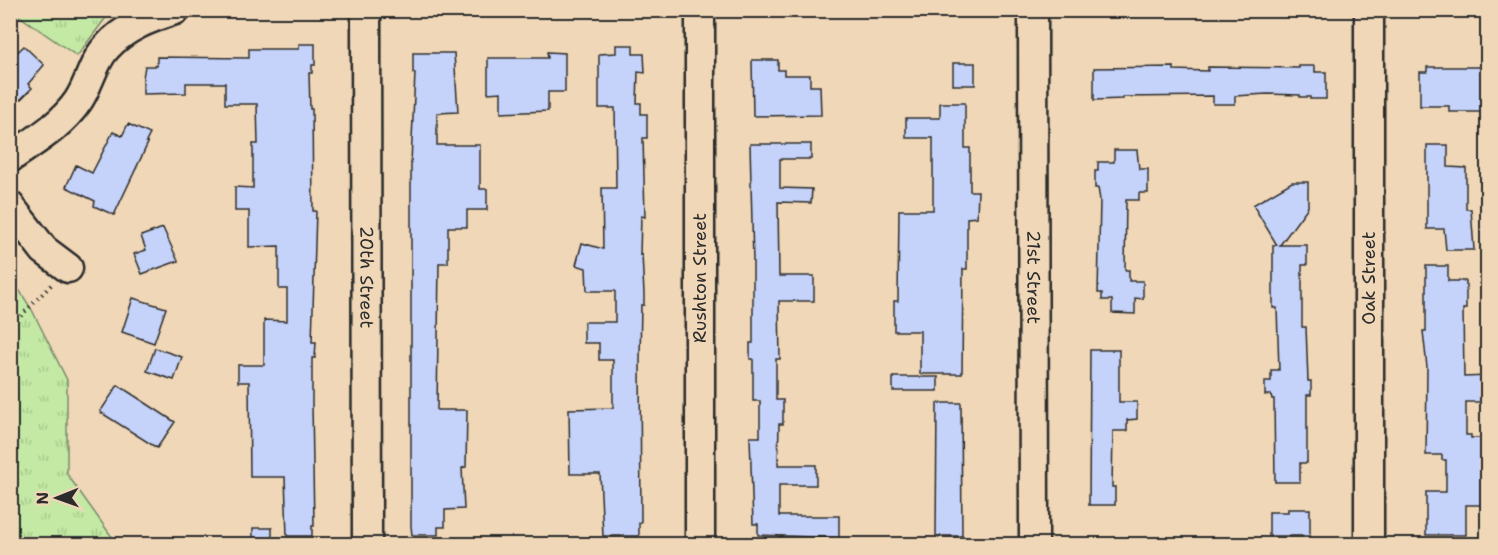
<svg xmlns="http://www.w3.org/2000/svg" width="1498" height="555" font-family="'Shantell Sans',sans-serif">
<defs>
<pattern id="grass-tufts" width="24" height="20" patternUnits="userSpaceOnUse" patternTransform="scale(1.5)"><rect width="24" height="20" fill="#c3e9a4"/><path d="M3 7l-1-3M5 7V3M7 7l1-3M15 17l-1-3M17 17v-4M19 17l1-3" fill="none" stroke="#a8c88d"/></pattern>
</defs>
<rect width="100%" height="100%" fill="#efd7b7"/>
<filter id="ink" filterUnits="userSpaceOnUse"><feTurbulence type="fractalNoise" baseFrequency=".0167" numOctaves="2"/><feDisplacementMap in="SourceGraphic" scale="12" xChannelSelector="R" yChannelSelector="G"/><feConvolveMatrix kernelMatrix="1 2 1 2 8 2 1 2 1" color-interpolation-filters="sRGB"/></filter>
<g filter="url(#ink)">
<path fill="url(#grass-tufts)" stroke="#778a68" stroke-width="1.5" d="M 12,11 L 111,11 L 77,56 Z
M 11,277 L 32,310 L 67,380 L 67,474 L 117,544 L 11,544 Z"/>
<path fill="#c5d2f9" stroke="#2b2b2b" stroke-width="1.5" d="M 299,44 L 315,44 L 315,65 L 312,65 L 312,73 L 309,73 L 310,109 L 312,109 L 313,211 L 316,211 L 312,342 L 316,342 L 315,358 L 312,358 L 312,404 L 314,526 L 312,526 L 312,536 L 287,536 L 285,477 L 250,477 L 249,382 L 238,382 L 238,365 L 264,365 L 264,320 L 287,321 L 287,289 L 279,289 L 279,246 L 249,247 L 249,211 L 235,211 L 235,187 L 253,188 L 253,144 L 258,144 L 257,104 L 225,104 L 225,83 L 186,83 L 186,93 L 143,94 L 143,78 L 145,66 L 157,66 L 157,57 L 249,58 L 249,49 L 299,49 Z
M 616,45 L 633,45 L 633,54 L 644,54 L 645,73 L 638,72 L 637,103 L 641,103 L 641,114 L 647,114 L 647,138 L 643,138 L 645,217 L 641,216 L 640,255 L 642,254 L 644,294 L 644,305 L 641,305 L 640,360 L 641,523 L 639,523 L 639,536 L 603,536 L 600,474 L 570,474 L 569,409 L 613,408 L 613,360 L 599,360 L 599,343 L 584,343 L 584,322 L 615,322 L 615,291 L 587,291 L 586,268 L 576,265 L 582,243 L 603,249 L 602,188 L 616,188 L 615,108 L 599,108 L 599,54 L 616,53 Z
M 24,46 L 44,65 L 28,84 L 32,88 L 10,110 L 10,59 Z
M 547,52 L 565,53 L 565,92 L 548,92 L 548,111 L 501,113 L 501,92 L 488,93 L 488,58 L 548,58 Z
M 413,53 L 454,53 L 458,112 L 437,113 L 437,145 L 480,145 L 480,189 L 487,189 L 487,210 L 467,210 L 467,227 L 448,227 L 448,263 L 439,263 L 437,410 L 467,410 L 466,467 L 462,468 L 464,509 L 445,510 L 445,527 L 438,527 L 438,535 L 412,535 L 411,526 L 411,163 L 415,73 L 413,73 Z
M 752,60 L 778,60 L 778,70 L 784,70 L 784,75 L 810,75 L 810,86 L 820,86 L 821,115 L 753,116 Z
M 953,63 L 975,63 L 975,85 L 953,85 Z
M 1299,66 L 1315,66 L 1315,72 L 1326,72 L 1326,99 L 1310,99 L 1310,97 L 1300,97 L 1300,95 L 1267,94 L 1235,96 L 1235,104 L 1213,104 L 1213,96 L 1123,97 L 1123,99 L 1094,100 L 1094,68 L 1174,67 L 1174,70 L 1208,71 L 1208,67 L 1299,68 Z
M 1427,67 L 1488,67 L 1488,112 L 1449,112 L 1449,106 L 1420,106 L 1420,72 L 1427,72 Z
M 940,103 L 965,103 L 965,148 L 970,148 L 970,191 L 978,191 L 977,217 L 967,218 L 967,269 L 963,269 L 962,374 L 920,374 L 920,331 L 894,331 L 894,301 L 898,301 L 899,210 L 933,210 L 933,138 L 906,138 L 906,118 L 940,118 Z
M 128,124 L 150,134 L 146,142 L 148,143 L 114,215 L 94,206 L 95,201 L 66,187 L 76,165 L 92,173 L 113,132 L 122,136 Z
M 750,144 L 811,144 L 811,159 L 780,159 L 780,188 L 812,189 L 811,203 L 778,202 L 779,276 L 814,276 L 814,301 L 779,301 L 780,359 L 776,359 L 776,400 L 783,400 L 783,424 L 779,424 L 778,465 L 816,465 L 816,485 L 779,485 L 779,516 L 839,516 L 839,538 L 758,535 L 758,524 L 753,524 L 750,437 L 760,437 L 760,401 L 753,401 L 753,359 L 750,359 L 750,343 L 753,343 L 753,262 Z
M 1427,145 L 1448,145 L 1448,167 L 1466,168 L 1466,209 L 1471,209 L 1474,250 L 1446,250 L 1444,229 L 1427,229 Z
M 1114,150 L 1137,150 L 1139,169 L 1148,169 L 1148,193 L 1139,193 L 1139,200 L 1126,200 L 1125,270 L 1129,270 L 1129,281 L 1143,281 L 1143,299 L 1135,298 L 1135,314 L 1112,313 L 1112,300 L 1102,300 L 1102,293 L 1098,293 L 1100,200 L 1098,188 L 1095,188 L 1095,171 L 1098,171 L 1098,162 L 1114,162 Z
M 1292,182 L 1308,182 L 1308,207 L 1280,245 L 1307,245 L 1307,265 L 1302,265 L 1302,327 L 1306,327 L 1308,381 L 1311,381 L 1311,395 L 1307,395 L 1307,463 L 1300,463 L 1300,482 L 1275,482 L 1274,399 L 1272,399 L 1271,395 L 1265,395 L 1265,381 L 1271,381 L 1271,370 L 1279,370 L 1277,308 L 1273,308 L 1273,245 L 1277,245 L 1253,205 Z
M 163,228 L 178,261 L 142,274 L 134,254 L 146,250 L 141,236 Z
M 1426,266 L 1448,266 L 1448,281 L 1466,281 L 1466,309 L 1463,309 L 1464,377 L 1488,376 L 1488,402 L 1466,402 L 1466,435 L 1471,435 L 1471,438 L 1485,438 L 1488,505 L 1466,505 L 1466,535 L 1426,535 L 1426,492 L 1446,492 L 1446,460 L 1442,460 L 1442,455 L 1426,455 L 1427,367 L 1423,331 L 1426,331 Z
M 133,298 L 166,308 L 154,343 L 122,332 Z
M 155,348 L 182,357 L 174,380 L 147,371 Z
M 1090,350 L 1119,350 L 1119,402 L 1137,402 L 1137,419 L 1127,420 L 1127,431 L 1113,431 L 1112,487 L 1115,487 L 1115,505 L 1089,505 Z
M 893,377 L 938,377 L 938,391 L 893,391 Z
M 118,385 L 175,422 L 157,448 L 100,412 Z
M 937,403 L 961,403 L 962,536 L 936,536 Z
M 1288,509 L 1310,509 L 1310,536 L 1269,536 L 1269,512 L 1288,512 Z
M 253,528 L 272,528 L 272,544 L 253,544 Z"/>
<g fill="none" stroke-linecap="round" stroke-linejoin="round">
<defs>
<g id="minor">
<path id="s1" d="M 366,10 L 367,544"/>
<path id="s2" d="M 1033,10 L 1034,544"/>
<path d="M 1369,10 L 1369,544"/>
<path d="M 10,158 C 34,141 61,126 78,101 C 89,85 93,62 106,48 C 124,27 150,18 175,10"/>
<path d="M 10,206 L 44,250 L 68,268"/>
<path d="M 700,544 L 700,10"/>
</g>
</defs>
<use href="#minor" stroke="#2b2b2b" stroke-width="33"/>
<path stroke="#2b2b2b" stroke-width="4" stroke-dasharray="1.5 4.5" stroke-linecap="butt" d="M 10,321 L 19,318 L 52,284"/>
<use href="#minor" stroke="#efd7b7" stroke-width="28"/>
</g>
</g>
<g text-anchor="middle" stroke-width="4.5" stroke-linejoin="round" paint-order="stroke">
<g font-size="18" fill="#2b2b2b" stroke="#efd7b7">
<text dy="6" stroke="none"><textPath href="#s1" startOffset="267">20th Street</textPath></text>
<text transform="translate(700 278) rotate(-90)" y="6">Rushton Street</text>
<text dy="6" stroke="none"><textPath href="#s2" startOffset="267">21st Street</textPath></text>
<text transform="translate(1369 278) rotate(-90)" y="6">Oak Street</text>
</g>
</g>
<rect width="1498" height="555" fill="none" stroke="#efd7b7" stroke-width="36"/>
<rect x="18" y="18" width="1462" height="519" fill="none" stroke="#2b2b2b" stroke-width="2" filter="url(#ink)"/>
<g transform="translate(57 498) rotate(269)" stroke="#efd7b7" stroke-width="4.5" paint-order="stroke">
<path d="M0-4.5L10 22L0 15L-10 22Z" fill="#2b2b2b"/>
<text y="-9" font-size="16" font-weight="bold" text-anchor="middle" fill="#2b2b2b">N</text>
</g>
</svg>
